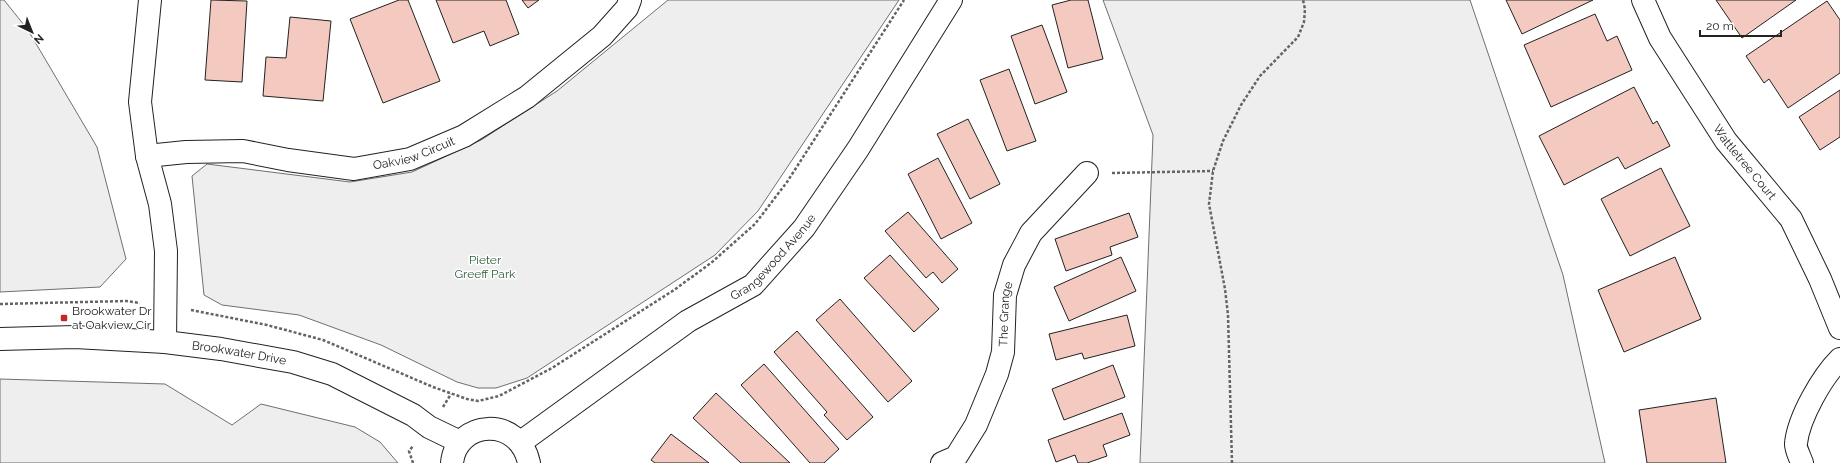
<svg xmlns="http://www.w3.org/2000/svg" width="1840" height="463" font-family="Raleway,sans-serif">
<rect width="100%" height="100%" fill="#fff"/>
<path fill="#eee" stroke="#6f6f6f" d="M 0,0 L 4,0 L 28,30 L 97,147 L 126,259 L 100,287 L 0,292 Z
M 668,0 L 899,0 L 758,211 L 715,255 L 527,378 L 496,388 L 478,388 L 457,382 L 381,345 L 299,315 L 222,305 L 204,295 L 192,176 L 207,164 L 350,182 L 412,172 L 481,140 L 557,91 Z
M 1103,0 L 1470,0 L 1563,275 L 1605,463 L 1140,463 L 1153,135 Z
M 0,379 L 165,384 L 232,425 L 261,404 L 355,427 L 380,442 L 398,463 L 0,463 Z"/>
<path fill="#f3c9c0" stroke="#222" d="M 211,0 L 247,1 L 242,82 L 205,80 Z
M 399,0 L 408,0 L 440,81 L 383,103 L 350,19 Z
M 436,0 L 506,0 L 519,34 L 490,46 L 484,31 L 453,43 Z
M 522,0 L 539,0 L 528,8 Z
M 1071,0 L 1088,0 L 1103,59 L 1068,68 L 1052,5 Z
M 1506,0 L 1593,0 L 1522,34 Z
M 1716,0 L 1796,0 L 1742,38 Z
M 1827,1 L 1840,20 L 1840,73 L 1788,108 L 1769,79 L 1764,83 L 1746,56 Z
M 1595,14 L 1607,41 L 1617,36 L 1632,70 L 1551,107 L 1524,45 Z
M 290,17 L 331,21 L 323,101 L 263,96 L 266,57 L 286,58 Z
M 1042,25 L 1067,92 L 1035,104 L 1011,36 Z
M 1009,69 L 1036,141 L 1007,151 L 980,80 Z
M 1634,87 L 1653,124 L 1657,121 L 1670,146 L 1625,169 L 1618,157 L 1564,185 L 1539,136 Z
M 1840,90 L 1840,137 L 1820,150 L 1799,117 Z
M 968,119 L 1000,184 L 970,199 L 937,134 Z
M 938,158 L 972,223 L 941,239 L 908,174 Z
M 1661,168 L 1690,226 L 1630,256 L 1601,199 Z
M 908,212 L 958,269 L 942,283 L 933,272 L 926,278 L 885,231 Z
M 1129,213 L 1138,237 L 1110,247 L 1112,255 L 1066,271 L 1055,239 Z
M 890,255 L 939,309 L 914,332 L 864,278 Z
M 1121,257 L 1136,291 L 1069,321 L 1054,287 Z
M 1675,257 L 1701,319 L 1624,352 L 1598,290 Z
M 840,299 L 912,381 L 888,402 L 816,320 Z
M 1127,315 L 1135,346 L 1084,359 L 1082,353 L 1056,360 L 1049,334 Z
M 797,331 L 873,417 L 847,440 L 824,415 L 827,412 L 774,352 Z
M 764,364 L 839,449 L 824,463 L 810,463 L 741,385 Z
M 1113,365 L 1125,397 L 1064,420 L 1052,389 Z
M 716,393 L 790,463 L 741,463 L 693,418 Z
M 1716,398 L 1726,463 L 1647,463 L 1639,410 Z
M 1122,413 L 1130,435 L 1103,445 L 1107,456 L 1087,463 L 1078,463 L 1075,455 L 1056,462 L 1048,440 Z
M 671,434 L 709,463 L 655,463 L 651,460 Z"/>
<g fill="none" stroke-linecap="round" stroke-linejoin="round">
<defs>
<g id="minor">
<path id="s1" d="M 1643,0 L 1660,38 L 1726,141 L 1791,219 L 1820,279 L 1840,328"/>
<path d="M 147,156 L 140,102 L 150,0"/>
<path id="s2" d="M 0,339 L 75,337 L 165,342 L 221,349 L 293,362 L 332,374 L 413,415 L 429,427 L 460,442"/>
<path id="s3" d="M 165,342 L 166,251 L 160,204 L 147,156 L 186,152 L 243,151 L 288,160 L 354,169 L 410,159 L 464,136 L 527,97 L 602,36 L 627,8 L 630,0"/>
<path id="s4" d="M 521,442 L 688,321 L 753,285 L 804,228 L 858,149 L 951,0"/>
<path d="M 452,463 C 456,420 519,415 529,463"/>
<path id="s5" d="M 942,463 L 956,457 L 976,425 L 997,374 L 1003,352 L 1005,295 L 1014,265 L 1031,233 L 1087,173"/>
<path d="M 1802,463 C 1800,457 1795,448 1796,443 C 1799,417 1822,377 1840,359"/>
</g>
</defs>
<use href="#minor" stroke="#222" stroke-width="24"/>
<path stroke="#646464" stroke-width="2.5" stroke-dasharray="3 2" stroke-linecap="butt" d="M 1112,173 L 1213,171
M 0,304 L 126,301 L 140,303
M 191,310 L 267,325 L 323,340 L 433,387 L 467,399 L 478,401 L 499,396 L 552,368 L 674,290 L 711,263 L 755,224 L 787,182 L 904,0
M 443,407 L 451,394
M 413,463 L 409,451 L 413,446
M 1232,463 L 1228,315 L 1225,289 L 1209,204 L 1213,171 L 1223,141 L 1241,105 L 1260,76 L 1298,37 L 1304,22 L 1305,9 L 1303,0"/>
<use href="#minor" stroke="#fff" stroke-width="22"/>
</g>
<rect fill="#c62828" stroke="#fff" stroke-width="1.5" x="60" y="314" width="8" height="8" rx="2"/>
<g text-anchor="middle" stroke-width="3" stroke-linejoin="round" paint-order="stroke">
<g font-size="12" fill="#222" stroke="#fff">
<text dy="4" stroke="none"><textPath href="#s3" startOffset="459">Oakview Circuit</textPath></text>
<text dy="4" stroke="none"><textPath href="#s1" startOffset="192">Wattletree Court</textPath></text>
<text dy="4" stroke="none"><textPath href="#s4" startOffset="314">Grangewood Avenue</textPath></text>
<text dy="4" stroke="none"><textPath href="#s5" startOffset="169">The Grange</textPath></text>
<text dy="4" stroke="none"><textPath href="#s2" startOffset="240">Brookwater Drive</textPath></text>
</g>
<g font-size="12" fill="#2f5e38" stroke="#fff">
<text x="485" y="264">Pieter<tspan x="485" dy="14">Greeff Park</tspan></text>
</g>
<g font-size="12" fill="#222" stroke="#fff" text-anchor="start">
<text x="72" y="315">Brookwater Dr<tspan x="72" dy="14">at Oakview Cir</tspan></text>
</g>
</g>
<g transform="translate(32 32) rotate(137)" stroke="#ffffff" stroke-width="3" paint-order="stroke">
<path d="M0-3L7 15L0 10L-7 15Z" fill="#222222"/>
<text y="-6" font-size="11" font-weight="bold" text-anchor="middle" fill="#222222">N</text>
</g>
<path d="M1700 30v6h81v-6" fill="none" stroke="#222222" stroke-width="2"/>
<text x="1706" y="30" font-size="12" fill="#222222" stroke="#ffffff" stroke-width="3" paint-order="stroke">20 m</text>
</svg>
